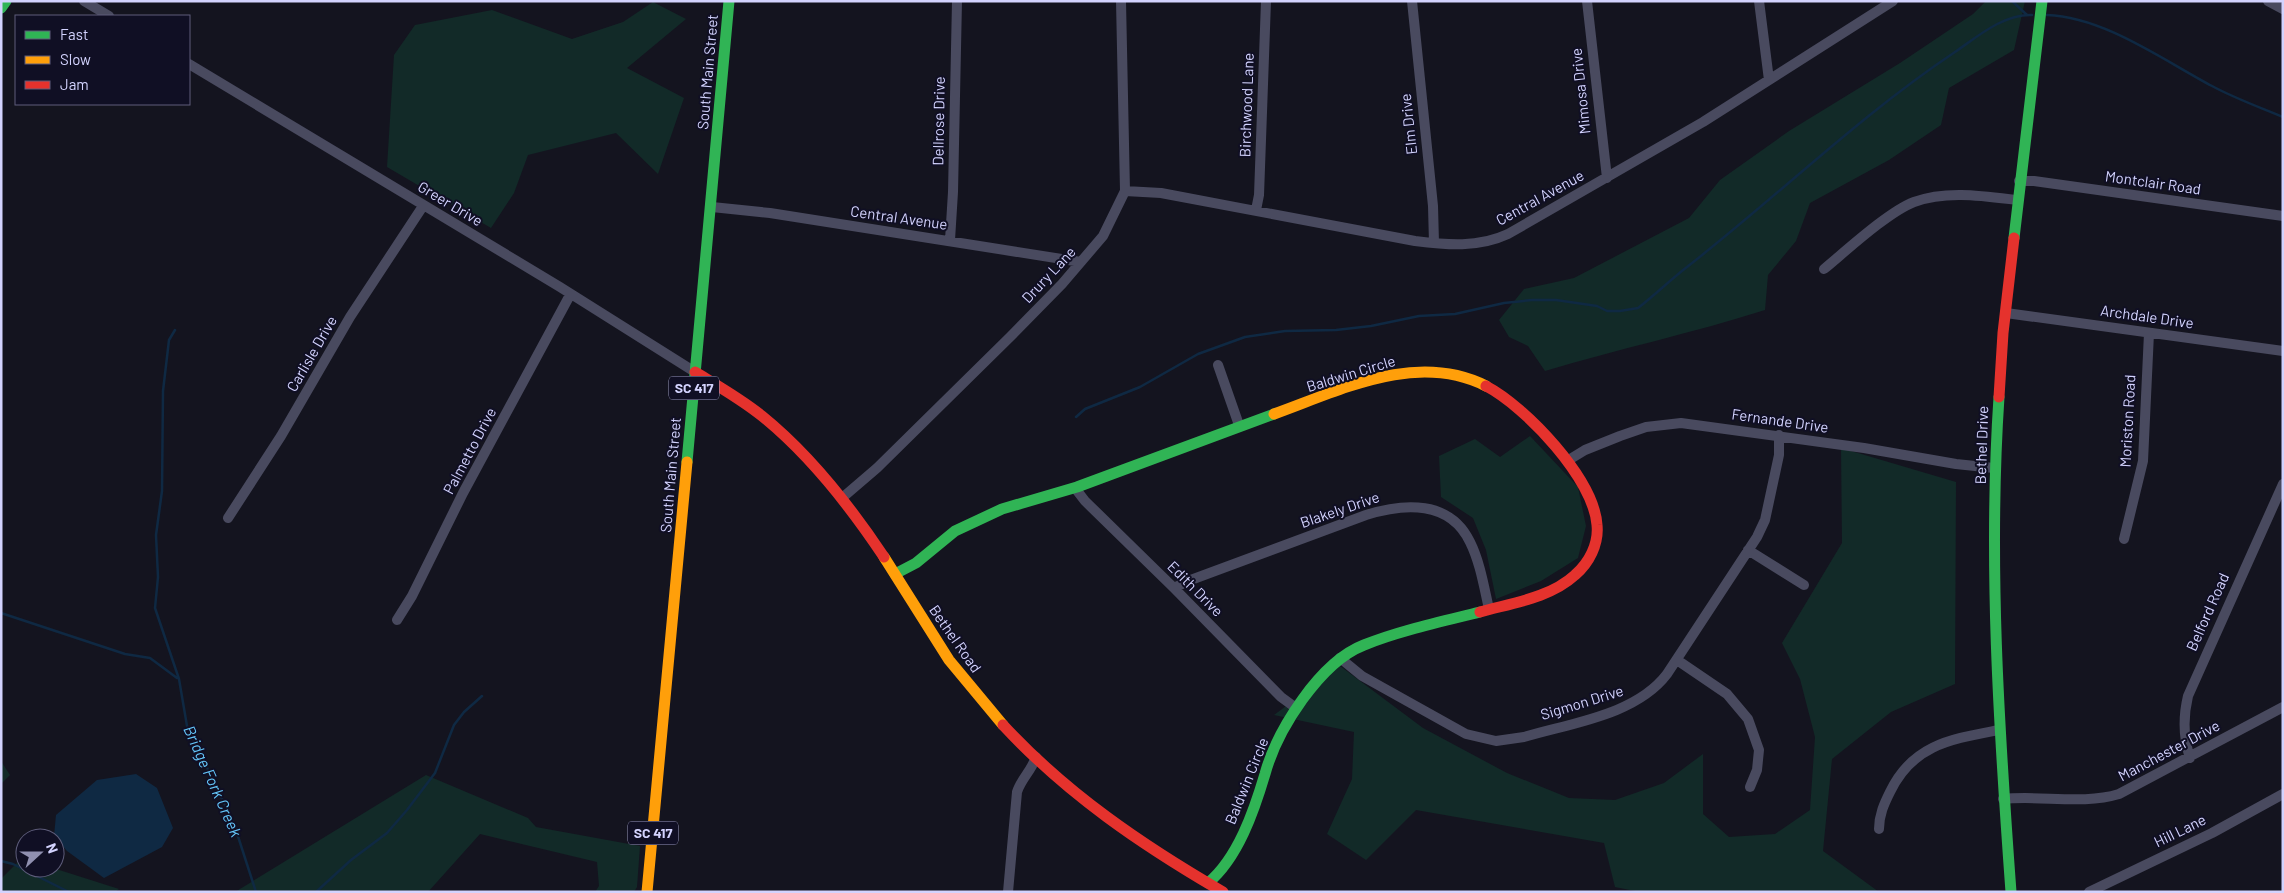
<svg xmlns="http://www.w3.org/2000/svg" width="2284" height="893" font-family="Barlow,sans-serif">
<rect width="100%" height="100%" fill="#14141f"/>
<path fill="#122a28" d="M 1986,1 L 2025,1 L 2014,50 L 1949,88 L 1941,125 L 1889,160 L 1810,203 L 1796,241 L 1768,275 L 1765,310 C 1693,333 1618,349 1545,371 L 1528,346 L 1509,337 L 1499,320 L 1524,289 L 1574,278 L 1689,218 L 1720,180 L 1789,131 L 1900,63 L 1973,14 Z
M 653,2 L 686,19 L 627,68 L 684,98 L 658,174 L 616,133 L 528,155 L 514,193 L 491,228 L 387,167 L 394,55 L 415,25 L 492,10 L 572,39 L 623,22 Z
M 1530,436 L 1578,487 L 1586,526 L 1578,558 L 1541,581 L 1496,599 L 1486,550 L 1473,518 L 1441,497 L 1439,456 L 1475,439 L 1500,457 Z
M 1841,448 L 1956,482 L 1955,684 L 1891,712 L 1832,759 L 1823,851 L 1879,892 L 1640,892 L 1615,887 L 1604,843 L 1416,810 L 1366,860 L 1327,834 L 1352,779 L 1354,732 L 1274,715 L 1340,666 L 1423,728 L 1507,773 L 1569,798 L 1615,800 L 1664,783 L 1703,754 L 1703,814 L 1729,837 L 1775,834 L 1810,810 L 1815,737 L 1800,679 L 1782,643 L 1842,543 Z
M 1,761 L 10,775 L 1,784 Z
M 426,775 L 528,818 L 536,827 L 640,846 L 637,887 L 634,892 L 595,892 L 599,886 L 597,862 L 480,834 L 428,892 L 235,892 Z
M 22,858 L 25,859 L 25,868 L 53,868 L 119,889 L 115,892 L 1,892 L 1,879 Z"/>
<path fill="#0f2943" d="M 136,774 L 157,788 L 173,828 L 162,847 L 104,878 L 67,851 L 54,836 L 56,815 L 97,780 Z"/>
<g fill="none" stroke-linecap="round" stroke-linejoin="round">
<path stroke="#0f2943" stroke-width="2.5" d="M 2012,1 L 2027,15
M 2047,15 C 2104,17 2163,60 2212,86 C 2234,98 2259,107 2283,117
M 175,330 L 169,340 L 163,391 L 162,491 L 156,535 L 158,577 L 155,608 L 179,679 L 187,726 L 234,824 L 256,892
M 1076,417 L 1085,409 L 1140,387 L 1198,354 L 1245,337 L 1285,331 L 1336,330 L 1371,326 L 1419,316 L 1455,314 L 1504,303 L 1532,300 L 1556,300 L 1597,306 L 1607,311 L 1620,311 L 1638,308 C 1655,295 1670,280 1687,267 C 1777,197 1859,116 1955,52 C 1977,37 2003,14 2032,15
M 1,613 L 125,654 L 150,658 L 177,678
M 1,861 L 13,864 L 69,892
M 316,892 L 351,860 L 387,833 L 407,810 L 435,773 L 454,725 L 464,712 L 482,696"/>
<path stroke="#494a5f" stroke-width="10" d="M 84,1 L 109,16
M 1412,1 L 1433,206 L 1434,243
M 1587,1 L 1607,178
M 1759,1 L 1769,80
M 2268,1 L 2283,9
M 189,64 L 560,287 L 695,372
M 2019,181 L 2034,181 L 2283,216
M 1125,191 L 1161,193 L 1415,241 C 1447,245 1478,248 1508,234 L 1703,122 L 1893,1
M 712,207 L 770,213 L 1081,262
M 1256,210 L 1259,195 L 1266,1
M 950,240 L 953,192 L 957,1
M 1824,269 C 1846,251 1888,212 1914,202 C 1946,190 1984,196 2017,200
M 2006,313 L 2283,351
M 1218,365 L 1239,425
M 1567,461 L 1585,450 L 1620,436 L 1646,427 L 1681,423 L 1864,448 L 1956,464 L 1994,468
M 1075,488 L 1085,501 L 1174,588 L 1281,697 L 1296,708
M 842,498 L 877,468 L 1010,337 L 1062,284 L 1103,236 L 1125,191 L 1121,1
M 228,518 L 281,436 L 350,317 L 423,206
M 2124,539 L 2143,461 L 2149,333
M 1748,550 L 1804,585
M 1174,588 L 1188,581 L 1366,515 C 1404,503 1450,500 1470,542 C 1480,562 1484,587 1489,609
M 397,620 L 412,596 L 463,493 L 570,295
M 1340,658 L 1362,676 L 1466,734 L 1496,741 L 1524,737 C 1571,723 1636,715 1667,674 L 1757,537 L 1765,520 L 1779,455 L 1779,435
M 1677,660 L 1727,694 L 1748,719 L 1759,750 L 1757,770 L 1750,787
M 2190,758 C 2183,737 2183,717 2188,696 L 2283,484
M 2003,799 C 2041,795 2083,805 2119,794 L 2283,707
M 1879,829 C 1879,815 1884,804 1890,792 C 1913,744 1952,739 1999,730
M 1008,892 L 1017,792 C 1021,779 1032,770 1036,757
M 2089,892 L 2212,833 L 2283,794"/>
<path stroke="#30b455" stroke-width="11" d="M 1,8 L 6,1
M 2014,238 L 2042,1
M 1999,397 C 1988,561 1999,729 2011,892
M 687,462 L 729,1
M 895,574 L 916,563 L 955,531 L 1002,509 L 1077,487 L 1274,414
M 1208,883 C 1238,858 1254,811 1265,774 C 1277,730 1320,662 1364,645 C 1398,631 1444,621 1480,612"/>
<path stroke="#ff9f0a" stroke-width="11" d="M 1274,414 C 1341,390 1416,351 1486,386
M 884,557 L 949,660 L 1003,725
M 647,892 L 687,462"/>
<path stroke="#e5322d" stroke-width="11" d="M 695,372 C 718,386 741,399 762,416 C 809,454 850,506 884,557
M 1999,397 L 2003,333 L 2014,238
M 1480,612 C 1512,603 1550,598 1575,575 C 1589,563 1599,544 1597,525 C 1594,479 1526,407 1486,386
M 1003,725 C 1067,794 1142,845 1223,892"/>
</g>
<g text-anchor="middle" stroke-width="4" stroke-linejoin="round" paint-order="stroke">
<g fill="#100f24" stroke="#9898bd" stroke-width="1">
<rect x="669" y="376.5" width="50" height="23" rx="4"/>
<rect x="628" y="821.5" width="50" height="23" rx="4"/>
</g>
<g font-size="14" font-weight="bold" fill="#d3d3fe">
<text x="694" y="393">SC 417</text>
<text x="653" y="838">SC 417</text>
</g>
<g font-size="15" fill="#d3d3fe" stroke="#100f24">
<text transform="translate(708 72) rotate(-85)" y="5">South Main Street</text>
<text transform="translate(1581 91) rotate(-96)" y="5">Mimosa Drive</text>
<text transform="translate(1247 105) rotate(-88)" y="5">Birchwood Lane</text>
<text transform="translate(939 121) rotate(-89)" y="5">Dellrose Drive</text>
<text transform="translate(1409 124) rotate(-96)" y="5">Elm Drive</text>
<text transform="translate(2153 183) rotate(8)" y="5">Montclair Road</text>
<text transform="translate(1540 198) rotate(-29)" y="5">Central Avenue</text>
<text transform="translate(450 204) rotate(31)" y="5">Greer Drive</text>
<text transform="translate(899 218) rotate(8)" y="5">Central Avenue</text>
<text transform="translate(1049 275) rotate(-47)" y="5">Drury Lane</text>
<text transform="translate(2147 317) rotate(8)" y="5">Archdale Drive</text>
<text transform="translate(312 354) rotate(-60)" y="5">Carlisle Drive</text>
<text transform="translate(1351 374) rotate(-17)" y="5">Baldwin Circle</text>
<text transform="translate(1780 421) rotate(8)" y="5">Fernande Drive</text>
<text transform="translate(2128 421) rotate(-87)" y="5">Moriston Road</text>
<text transform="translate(1982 445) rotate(-88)" y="5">Bethel Drive</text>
<text transform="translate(470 451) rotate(-62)" y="5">Palmetto Drive</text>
<text transform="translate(671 475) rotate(-85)" y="5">South Main Street</text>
<text transform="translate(1340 510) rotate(-19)" y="5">Blakely Drive</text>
<text transform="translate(1195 589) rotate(45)" y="5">Edith Drive</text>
<text transform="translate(2208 612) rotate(-66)" y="5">Belford Road</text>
<text transform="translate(955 639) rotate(55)" y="5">Bethel Road</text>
<text transform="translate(1582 703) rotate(-17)" y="5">Sigmon Drive</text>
<text transform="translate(2169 751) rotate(-28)" y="5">Manchester Drive</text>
<text transform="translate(1247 781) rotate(-68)" y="5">Baldwin Circle</text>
<text transform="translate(2180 831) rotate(-26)" y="5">Hill Lane</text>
</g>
<g font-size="16" font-style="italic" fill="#64c6fa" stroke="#100f24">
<text transform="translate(213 781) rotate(66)" y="6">Bridge Fork Creek</text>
</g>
</g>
<rect width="2284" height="893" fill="none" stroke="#d3d3fe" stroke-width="5"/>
<rect x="15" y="15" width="175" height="90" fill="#100f24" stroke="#5e5d7b"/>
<rect x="25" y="31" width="25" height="8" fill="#30b455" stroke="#5e5d7b"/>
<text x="60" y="40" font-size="15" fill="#d3d3fe">Fast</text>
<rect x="25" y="56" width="25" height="8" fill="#ff9f0a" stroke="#5e5d7b"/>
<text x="60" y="65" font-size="15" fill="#d3d3fe">Slow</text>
<rect x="25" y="81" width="25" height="8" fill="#e5322d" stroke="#5e5d7b"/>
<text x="60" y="90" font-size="15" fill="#d3d3fe">Jam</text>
<g transform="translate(40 853) rotate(69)"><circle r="24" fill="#100f24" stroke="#5e5d7b"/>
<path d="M0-4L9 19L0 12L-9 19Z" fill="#9090b0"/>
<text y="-8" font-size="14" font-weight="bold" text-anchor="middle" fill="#d3d3fe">N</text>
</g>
</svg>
